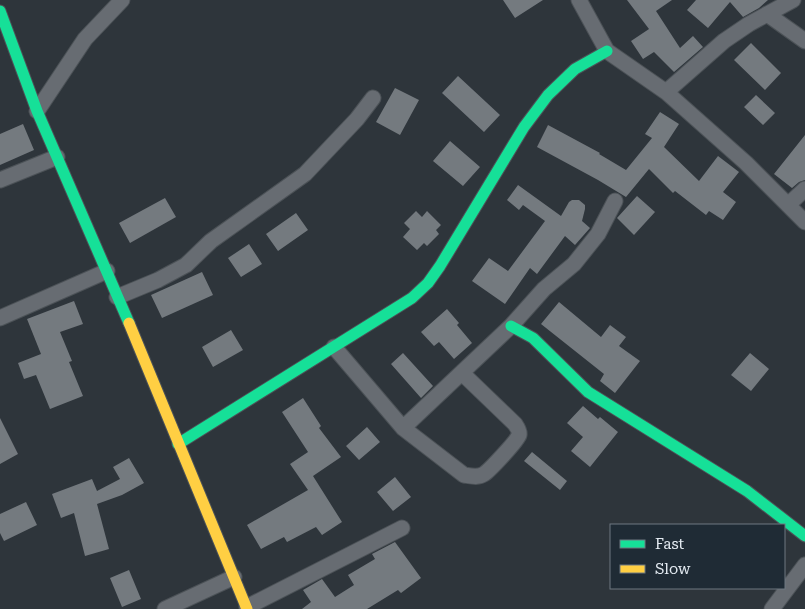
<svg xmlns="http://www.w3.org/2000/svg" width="805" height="609" font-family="'Roboto Serif',serif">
<rect width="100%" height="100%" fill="#2e353b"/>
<path fill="#747a7f" d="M 503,0 L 543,0 L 515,18 Z
M 627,0 L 672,0 L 656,11 L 680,48 L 693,36 L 703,47 L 674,72 L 654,52 L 643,59 L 631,41 L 649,29 Z
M 696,0 L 768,0 L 759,8 L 743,17 L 730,2 L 708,28 L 687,10 Z
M 751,43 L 781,73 L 765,90 L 734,60 Z
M 458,76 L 500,115 L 484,132 L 442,93 Z
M 395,88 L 419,100 L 400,135 L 376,122 Z
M 756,95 L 775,113 L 763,125 L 744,107 Z
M 660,112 L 679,124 L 664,147 L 699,181 L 718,156 L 739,172 L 723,192 L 736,202 L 723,220 L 709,211 L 706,215 L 675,191 L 673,193 L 649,169 L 626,197 L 598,180 L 537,147 L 548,125 L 600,153 L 599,154 L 626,170 L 652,138 L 645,134 Z
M 23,124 L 34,150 L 0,165 L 0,134 Z
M 805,135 L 805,180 L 799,182 L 792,188 L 774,174 Z
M 450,141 L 480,167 L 463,186 L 433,161 Z
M 518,185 L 561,216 L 569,202 L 572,200 L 579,200 L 585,205 L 585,209 L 582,221 L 590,228 L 575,245 L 565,236 L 537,274 L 530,268 L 505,304 L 472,281 L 489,258 L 508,271 L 545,221 L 523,205 L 519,210 L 507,200 Z
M 637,196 L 655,212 L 634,235 L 617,218 Z
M 165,198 L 176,217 L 130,243 L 119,223 Z
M 416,211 L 422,217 L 427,211 L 441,225 L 436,230 L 439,234 L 427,246 L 424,243 L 417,250 L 403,237 L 410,229 L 404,223 Z
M 296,213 L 308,230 L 278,251 L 266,234 Z
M 249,244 L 262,264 L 241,277 L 228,258 Z
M 202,272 L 213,295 L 162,318 L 151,295 Z
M 74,301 L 83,324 L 60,332 L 72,361 L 69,362 L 83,396 L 50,409 L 36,375 L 24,379 L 18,363 L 41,354 L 27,319 Z
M 559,302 L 601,337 L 610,325 L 626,337 L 619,346 L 640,361 L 615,393 L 600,381 L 604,374 L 541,324 Z
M 447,309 L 459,323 L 457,325 L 472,343 L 454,359 L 439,342 L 434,346 L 421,332 Z
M 231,330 L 243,350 L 213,367 L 202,347 Z
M 403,353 L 433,386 L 421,398 L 391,364 Z
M 750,353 L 769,369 L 751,391 L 731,375 Z
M 303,398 L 321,426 L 319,428 L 341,457 L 313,476 L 342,522 L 322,535 L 316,527 L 287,542 L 284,537 L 261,549 L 247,525 L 308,490 L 290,464 L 308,452 L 282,412 Z
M 583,406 L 598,419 L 600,417 L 618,432 L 590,467 L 571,451 L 583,437 L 567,423 Z
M 0,418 L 18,454 L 0,464 Z
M 367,427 L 380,442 L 359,460 L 346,446 Z
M 532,452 L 567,481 L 560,490 L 524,461 Z
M 129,458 L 144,483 L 122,495 L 97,504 L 109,549 L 85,556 L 74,513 L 61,518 L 52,494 L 92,479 L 97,491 L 120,479 L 113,467 Z
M 395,477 L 411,497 L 393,511 L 377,492 Z
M 26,502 L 37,525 L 4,541 L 0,533 L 0,514 Z
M 395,542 L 421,578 L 401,593 L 398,590 L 367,609 L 302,609 L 311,602 L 303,590 L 322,579 L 335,597 L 354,585 L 348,575 L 375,559 L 372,554 Z
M 129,570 L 141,599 L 122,607 L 110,578 Z"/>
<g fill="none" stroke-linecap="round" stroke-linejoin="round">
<defs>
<path id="street" d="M 579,0 L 607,51 L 666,92 L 746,163 L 805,222
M 767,14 L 805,41
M 666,92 L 724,41 L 749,24 L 793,0
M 37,111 L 85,39 L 122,0
M 0,180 L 57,157
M 788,205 L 805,189
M 117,297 L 158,280 L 186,265 L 211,241 L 305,174 L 357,119 L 373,98
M 0,318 L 107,271
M 334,347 L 403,428 L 464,475 C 471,476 478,478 484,474 C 490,470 517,441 519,435 C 520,431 517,427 515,424 L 462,373
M 403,428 L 511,326 L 544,289 L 574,264 L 598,234 L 615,201
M 247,607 L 402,528
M 165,609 L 234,577
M 772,609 L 805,565"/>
<path id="fast" d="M 0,11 L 37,111 L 129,323
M 511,326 L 533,338 L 588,392 L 747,491 L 805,536
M 178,444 L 412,298 L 428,283 L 440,266 L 524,127 L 548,95 L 575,69 L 607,51"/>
<path id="slow" d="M 129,323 L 247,609"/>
</defs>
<use href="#street" stroke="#4c5257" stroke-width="17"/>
<use href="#fast" stroke="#4c5257" stroke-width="13"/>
<use href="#slow" stroke="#4c5257" stroke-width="13"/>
<use href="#street" stroke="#676c72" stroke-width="15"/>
<use href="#fast" stroke="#16e098" stroke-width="11"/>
<use href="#slow" stroke="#ffcf43" stroke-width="11"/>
</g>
<rect x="610" y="524" width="175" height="65" fill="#1f2b35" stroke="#6e7881"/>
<rect x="620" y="540" width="25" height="8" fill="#16e098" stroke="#6e7881"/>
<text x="655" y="549" font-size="15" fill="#e4ebf2">Fast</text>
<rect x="620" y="565" width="25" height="8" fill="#ffcf43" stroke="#6e7881"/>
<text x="655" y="574" font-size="15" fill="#e4ebf2">Slow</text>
</svg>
